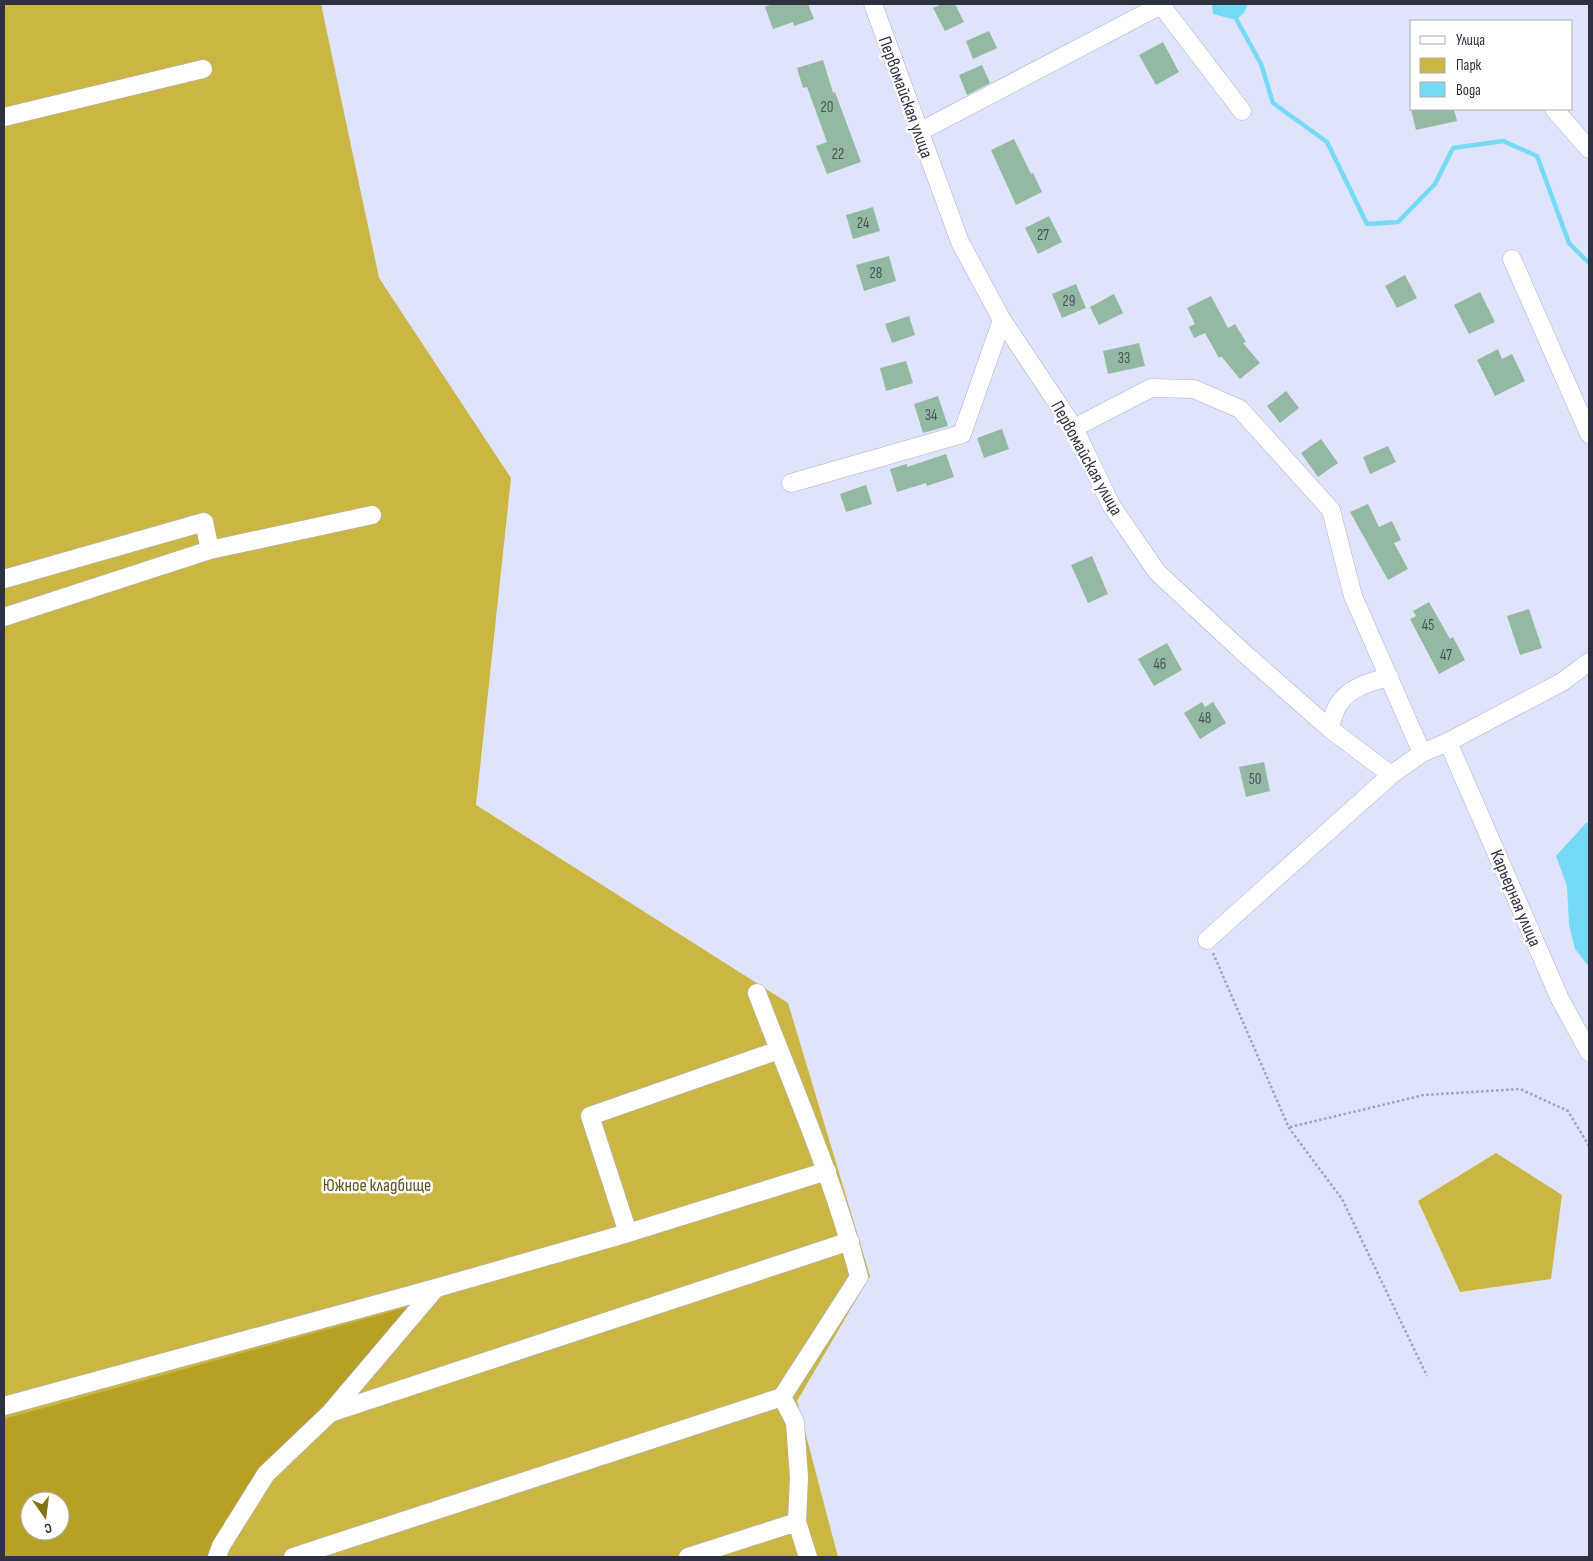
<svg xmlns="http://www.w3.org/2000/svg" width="1593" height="1561" font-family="'Sofia Sans Condensed',sans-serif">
<rect width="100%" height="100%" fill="#e0e4fb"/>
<path fill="#cbb543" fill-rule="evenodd" d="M 4,4 L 321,4 L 379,278 L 511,478 L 476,805 L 788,1003 L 870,1276 L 797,1401 L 838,1557 L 4,1557 ZM 30,1501 L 60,1501 L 60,1531 L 30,1531 Z
M 1496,1153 L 1562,1195 L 1551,1279 L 1460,1292 L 1418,1201 Z"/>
<path fill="#b7a024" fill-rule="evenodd" d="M 419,1304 L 230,1520 L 214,1557 L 4,1557 L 4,1419 ZM 30,1501 L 60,1501 L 60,1531 L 30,1531 Z"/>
<path fill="#75daf5" d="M 1212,4 L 1248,4 L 1244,13 L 1236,20 L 1213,14 Z
M 1586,823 L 1589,823 L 1589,967 L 1575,949 L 1569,925 L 1567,886 L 1556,856 Z"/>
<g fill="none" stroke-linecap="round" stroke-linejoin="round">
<path stroke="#75daf5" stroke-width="4.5" d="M 1228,4 L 1261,64 L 1273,103 L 1327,142 L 1367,224 L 1398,222 L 1435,184 L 1453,148 L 1503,141 L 1537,156 L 1569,243 L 1589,263"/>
</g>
<path fill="#94b9a2" d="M 772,4 L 808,4 L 814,19 L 794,26 L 793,22 L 773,29 L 765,7 Z
M 942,4 L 955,4 L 964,22 L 945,31 L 933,8 Z
M 989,31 L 997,48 L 973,59 L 966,41 Z
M 1163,42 L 1179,72 L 1156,85 L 1139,55 Z
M 823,60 L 833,93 L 835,92 L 861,162 L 827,174 L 816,146 L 827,142 L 807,87 L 803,88 L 797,68 Z
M 982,65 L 990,83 L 967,95 L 959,75 Z
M 1411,109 L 1454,109 L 1457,121 L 1416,130 Z
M 1014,139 L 1031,174 L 1033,173 L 1042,192 L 1016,205 L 991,150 Z
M 873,207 L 880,231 L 853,239 L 846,215 Z
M 1049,216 L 1062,242 L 1038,254 L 1025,228 Z
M 889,256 L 896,281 L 864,291 L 856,265 Z
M 1405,275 L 1417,298 L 1397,308 L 1385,286 Z
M 1076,284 L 1086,308 L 1062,318 L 1052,294 Z
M 1480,292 L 1495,322 L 1469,334 L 1454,305 Z
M 1114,294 L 1123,313 L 1099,325 L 1090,307 Z
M 1211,296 L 1228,328 L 1235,324 L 1246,342 L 1243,343 L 1260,363 L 1240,379 L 1221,356 L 1219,358 L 1205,333 L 1194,338 L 1189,327 L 1195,324 L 1187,308 Z
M 909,316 L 915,335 L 892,343 L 885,324 Z
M 1139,343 L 1145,366 L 1108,374 L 1103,351 Z
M 1498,349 L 1502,359 L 1512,354 L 1525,381 L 1495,396 L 1477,360 Z
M 906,361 L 913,383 L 886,391 L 880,368 Z
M 1286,391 L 1299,408 L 1280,423 L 1267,406 Z
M 938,396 L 948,426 L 923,433 L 914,404 Z
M 1002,429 L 1009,449 L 984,458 L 977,438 Z
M 1321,439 L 1338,463 L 1318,477 L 1301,453 Z
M 1388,446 L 1396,462 L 1370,474 L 1363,457 Z
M 946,454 L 954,477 L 927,486 L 926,483 L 897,492 L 890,469 L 907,464 L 907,467 Z
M 866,485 L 872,504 L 846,512 L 840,494 Z
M 1368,504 L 1379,527 L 1392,521 L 1401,540 L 1394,543 L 1408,569 L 1388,580 L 1350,512 Z
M 1092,556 L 1108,594 L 1088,603 L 1071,565 Z
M 1429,602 L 1450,639 L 1453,637 L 1465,660 L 1439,674 L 1410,619 L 1416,616 L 1413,611 Z
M 1529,609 L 1542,648 L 1520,655 L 1507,616 Z
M 1167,643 L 1182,670 L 1154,686 L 1138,659 Z
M 1202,702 L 1205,707 L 1213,702 L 1226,723 L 1200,739 L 1184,713 Z
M 1264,762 L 1270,791 L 1246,797 L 1239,767 Z"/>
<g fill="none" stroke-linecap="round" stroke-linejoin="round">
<defs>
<path id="minor" d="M 873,4 L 960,242 L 1002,320 L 1074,428 L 1111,505 L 1157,572 L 1245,654 L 1329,728 L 1391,775
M 1554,109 L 1589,149
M 4,117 L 203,69
M 919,132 L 1161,5 L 1242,111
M 1512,259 L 1589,434
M 1074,428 L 1151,388 L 1194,389 L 1240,409 L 1331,510 L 1353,596 L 1422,753
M 791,483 L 962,434 L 1002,320
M 210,550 L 372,515
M 4,579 L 204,522 L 210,550 L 4,617
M 1329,728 C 1332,721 1334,712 1338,705 C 1349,687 1370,682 1389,677
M 1448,742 L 1560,999 L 1589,1052
M 1207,940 L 1391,775 L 1422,753 L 1448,742 L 1562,682 L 1589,662
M 757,993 C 793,1087 834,1179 859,1277 L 782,1397 L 795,1422 L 799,1477 L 797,1522 L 808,1557
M 628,1233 L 590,1116 L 779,1050
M 4,1406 L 436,1288 L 628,1233 L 827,1171
M 330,1413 L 850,1241
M 217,1557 L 221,1546 L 266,1474 L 330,1413 L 436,1288
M 293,1557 L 782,1397
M 688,1557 L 797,1522"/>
</defs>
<use href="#minor" stroke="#aab0d4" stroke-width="19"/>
<path stroke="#a0a4b7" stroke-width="2.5" stroke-dasharray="2.5 2.5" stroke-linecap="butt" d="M 1213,953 L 1289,1128 L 1342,1199 L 1427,1376
M 1290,1127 L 1424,1095 L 1520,1089 L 1568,1111 L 1589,1146"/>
<use href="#minor" stroke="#fff" stroke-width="18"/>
</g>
<g text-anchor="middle" stroke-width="5" stroke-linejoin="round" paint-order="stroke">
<g font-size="15" fill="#485358">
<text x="827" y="112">20</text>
<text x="838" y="159">22</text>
<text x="863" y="228">24</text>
<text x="1043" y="240">27</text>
<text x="876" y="278">28</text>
<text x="1069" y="306">29</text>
<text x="1124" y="363">33</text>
<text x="931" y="420">34</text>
<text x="1428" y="630">45</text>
<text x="1446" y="660">47</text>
<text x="1160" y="669">46</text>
<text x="1205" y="723">48</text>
<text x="1255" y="784">50</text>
</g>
<g font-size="18" fill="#2e313f" stroke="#fff">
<text transform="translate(906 97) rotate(70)" y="6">Первомайская улица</text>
<text transform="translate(1087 458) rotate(61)" y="6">Первомайская улица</text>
<text transform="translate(1516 898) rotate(67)" y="6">Карьерная улица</text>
</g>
<g font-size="18" fill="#605418" stroke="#fff">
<text x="377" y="1191">Южное кладбище</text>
</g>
</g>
<rect width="1593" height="1561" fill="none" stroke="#2e313f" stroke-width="10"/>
<rect x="1410" y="20" width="162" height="90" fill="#ffffff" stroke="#abadb2"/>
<rect x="1420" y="36" width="25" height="8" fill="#ffffff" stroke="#abadb2"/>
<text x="1456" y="45" font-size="15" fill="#2e313f">Улица</text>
<rect x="1420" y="58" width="25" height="15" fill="#cbb543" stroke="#abadb2"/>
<text x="1456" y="70" font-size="15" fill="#2e313f">Парк</text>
<rect x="1420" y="82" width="25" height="15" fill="#75daf5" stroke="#abadb2"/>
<text x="1456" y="95" font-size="15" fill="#2e313f">Вода</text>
<g transform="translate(45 1516) rotate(166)"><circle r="24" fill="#ffffff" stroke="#abadb2"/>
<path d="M0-4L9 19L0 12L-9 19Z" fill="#847315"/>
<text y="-8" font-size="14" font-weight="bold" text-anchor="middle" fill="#2e313f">С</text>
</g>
</svg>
